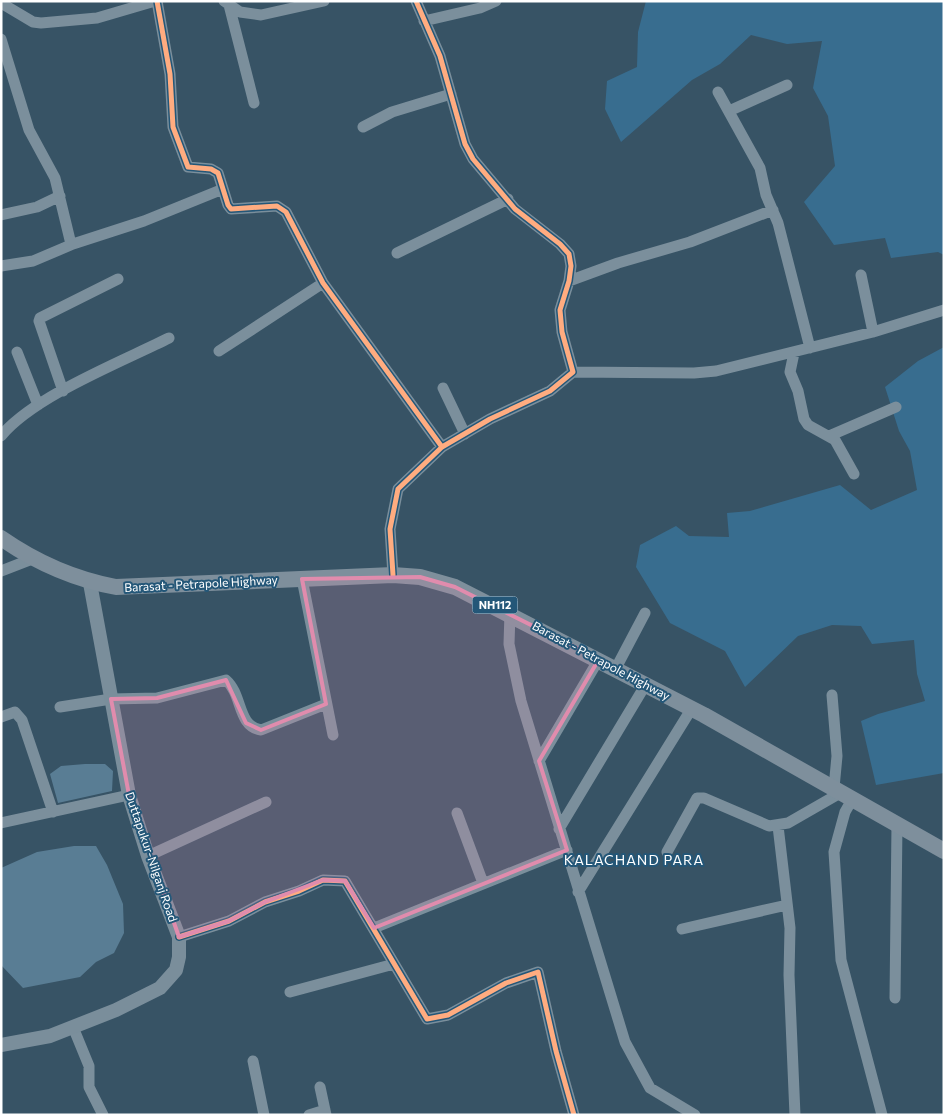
<svg xmlns="http://www.w3.org/2000/svg" width="945" height="1116" font-family="Commissioner,sans-serif">
<rect width="100%" height="100%" fill="#375365"/>
<path fill="#386d8f" d="M 646,1 L 944,1 L 944,255 L 938,252 L 891,258 L 885,238 L 834,245 L 804,202 L 835,166 L 828,116 L 813,88 L 822,41 L 787,44 L 751,35 L 720,64 L 692,80 L 621,142 L 605,109 L 607,81 L 637,67 L 638,32 Z
M 944,347 L 944,773 L 876,785 L 861,721 L 878,714 L 925,701 L 917,674 L 914,640 L 872,644 L 861,626 L 832,625 L 798,636 L 745,687 L 725,651 L 670,623 L 636,567 L 640,545 L 676,526 L 689,536 L 729,537 L 727,513 L 750,511 L 840,485 L 871,510 L 917,490 L 910,451 L 899,431 L 885,387 L 918,361 Z"/>
<path fill="#597d94" d="M 85,764 L 105,764 L 113,771 L 112,791 L 58,803 L 50,774 L 61,766 Z
M 74,846 L 96,846 L 107,865 L 123,904 L 124,933 L 114,953 L 96,962 L 80,977 L 23,988 L 1,965 L 1,868 L 37,852 Z"/>
<g fill="none" stroke-linecap="round" stroke-linejoin="round">
<path stroke="#7b8f9c" stroke-width="11" d="M 157,1 L 170,74 L 173,127 L 188,167 L 211,169 L 218,173 L 228,205 L 231,209 L 277,206 L 286,212 L 323,283 L 442,447
M 224,1 L 240,12 L 261,15 L 324,1
M 1,3 L 33,22 L 41,23 L 97,18 L 155,1
M 229,5 L 254,103
M 424,21 L 480,8 L 496,1
M 1,39 L 29,130 L 55,178 L 70,240 L 73,244 L 144,221 L 223,189
M 718,92 L 760,168 L 766,195 L 778,223 L 810,348
M 729,111 L 787,85
M 363,127 L 392,112 L 451,94
M 1,215 L 37,207 L 60,196
M 397,253 L 508,199
M 1,266 L 33,261 L 73,244
M 861,275 L 873,332
M 569,281 L 618,263 L 690,242 L 773,210
M 219,351 L 323,283
M 17,352 L 38,405
M 794,353 L 790,372 L 798,391 L 804,419 L 808,425 L 835,440 L 854,474
M 573,372 L 694,373 L 716,371 L 873,332 L 944,310
M 443,388 L 465,434
M 63,391 L 39,321 L 40,318 L 118,279
M 1,436 C 34,396 121,362 169,338
M 829,436 L 896,407
M 1,571 L 32,559
M 393,575 L 390,529 L 398,489 L 442,447 L 490,419 L 550,391 L 573,372 L 562,332 L 560,310 L 569,281 L 571,266 L 569,254 L 560,244 L 515,209 L 473,159 L 465,144 L 440,56 L 416,1
M 302,579 L 333,735
M 510,613 L 509,644 L 521,701 L 625,1042 L 650,1088 L 695,1115
M 616,668 L 645,613
M 832,695 L 837,756 L 834,788
M 60,707 L 111,699 L 157,698 L 226,680 C 243,695 237,726 261,730 L 326,704
M 1,717 L 15,712 L 22,720 L 53,812
M 539,761 L 599,659
M 853,798 L 845,812 L 834,852 L 841,960 L 882,1115
M 457,813 L 483,883
M 1,823 L 129,795
M 778,826 L 790,928 L 789,975 L 795,1115
M 559,829 L 646,684
M 667,852 L 697,798 L 704,798 L 769,826 L 788,823 L 842,792
M 148,856 L 266,802
M 578,892 L 692,708
M 374,928 L 567,850
M 682,929 L 787,905
M 179,937 L 229,921 L 265,902 L 299,891 L 323,880 L 345,881 L 427,1019 L 448,1015 L 506,983 L 538,972 L 556,1051 L 574,1115
M 290,992 L 394,964
M 895,998 L 897,824
M 73,1027 L 89,1066 L 89,1087 L 103,1115
M 253,1061 L 264,1115
M 320,1087 L 326,1115
M 309,1115 L 325,1110"/>
<path stroke="#7a8e9b" stroke-width="14" d="M 1,1045 L 50,1036 L 116,1010 L 160,988 L 176,970 L 179,957 L 179,937 L 148,856 L 129,795 L 90,583"/>
<path stroke="#7e8f9c" stroke-width="16" d="M 1,538 C 37,563 73,579 116,587 L 393,575 L 420,577 L 455,587 L 704,715 L 944,851"/>
<defs>
<path id="cycleway" d="M 157,1 L 170,74 L 173,127 L 188,167 L 211,169 L 218,173 L 228,205 L 231,209 L 277,206 L 286,212 L 323,283 L 442,447
M 393,575 L 390,529 L 398,489 L 442,447 L 490,419 L 550,391 L 573,372 L 562,332 L 560,310 L 569,281 L 571,266 L 569,254 L 560,244 L 515,209 L 473,159 L 465,144 L 440,56 L 416,1
M 179,937 L 229,921 L 265,902 L 299,891 L 323,880 L 345,881 L 427,1019 L 448,1015 L 506,983 L 538,972 L 556,1051 L 574,1115"/>
</defs>
<use href="#cycleway" stroke="#245778" stroke-width="8"/>
<use href="#cycleway" stroke="#ffac80" stroke-width="5"/>
</g>
<path fill="#e08cad" fill-opacity="0.2" stroke="#e08cad" stroke-width="4" stroke-linejoin="round" d="M 420,577 L 455,587 L 599,659 L 539,761 L 567,850 L 374,928 L 345,881 L 323,880 L 265,902 L 229,921 L 179,937 L 129,795 L 111,699 L 157,698 L 226,680 L 246,723 L 261,730 L 326,704 L 302,579 Z"/>
<g text-anchor="middle" stroke-width="4" stroke-linejoin="round" paint-order="stroke">
<rect fill="#245778" stroke="#bdcdd6" stroke-width="1" x="472.5" y="596.5" width="45" height="17" rx="4"/>
<g font-size="11" font-weight="bold" fill="#fff">
<text x="495" y="609">NH112</text>
</g>
<g font-size="12" fill="#fff" stroke="#245778">
<text transform="translate(201 584) rotate(-3)" y="4">Barasat - Petrapole Highway</text>
<text transform="translate(601 661) rotate(28)" y="4">Barasat - Petrapole Highway</text>
<text transform="translate(151 857) rotate(71)" y="4">Duttapukur-Nilganj Road</text>
</g>
<g font-size="14" letter-spacing="1" fill="#fff" stroke="#245778">
<text x="634" y="865">KALACHAND PARA</text>
</g>
</g>
<rect width="945" height="1116" fill="none" stroke="#ffffff" stroke-width="5"/>
</svg>
